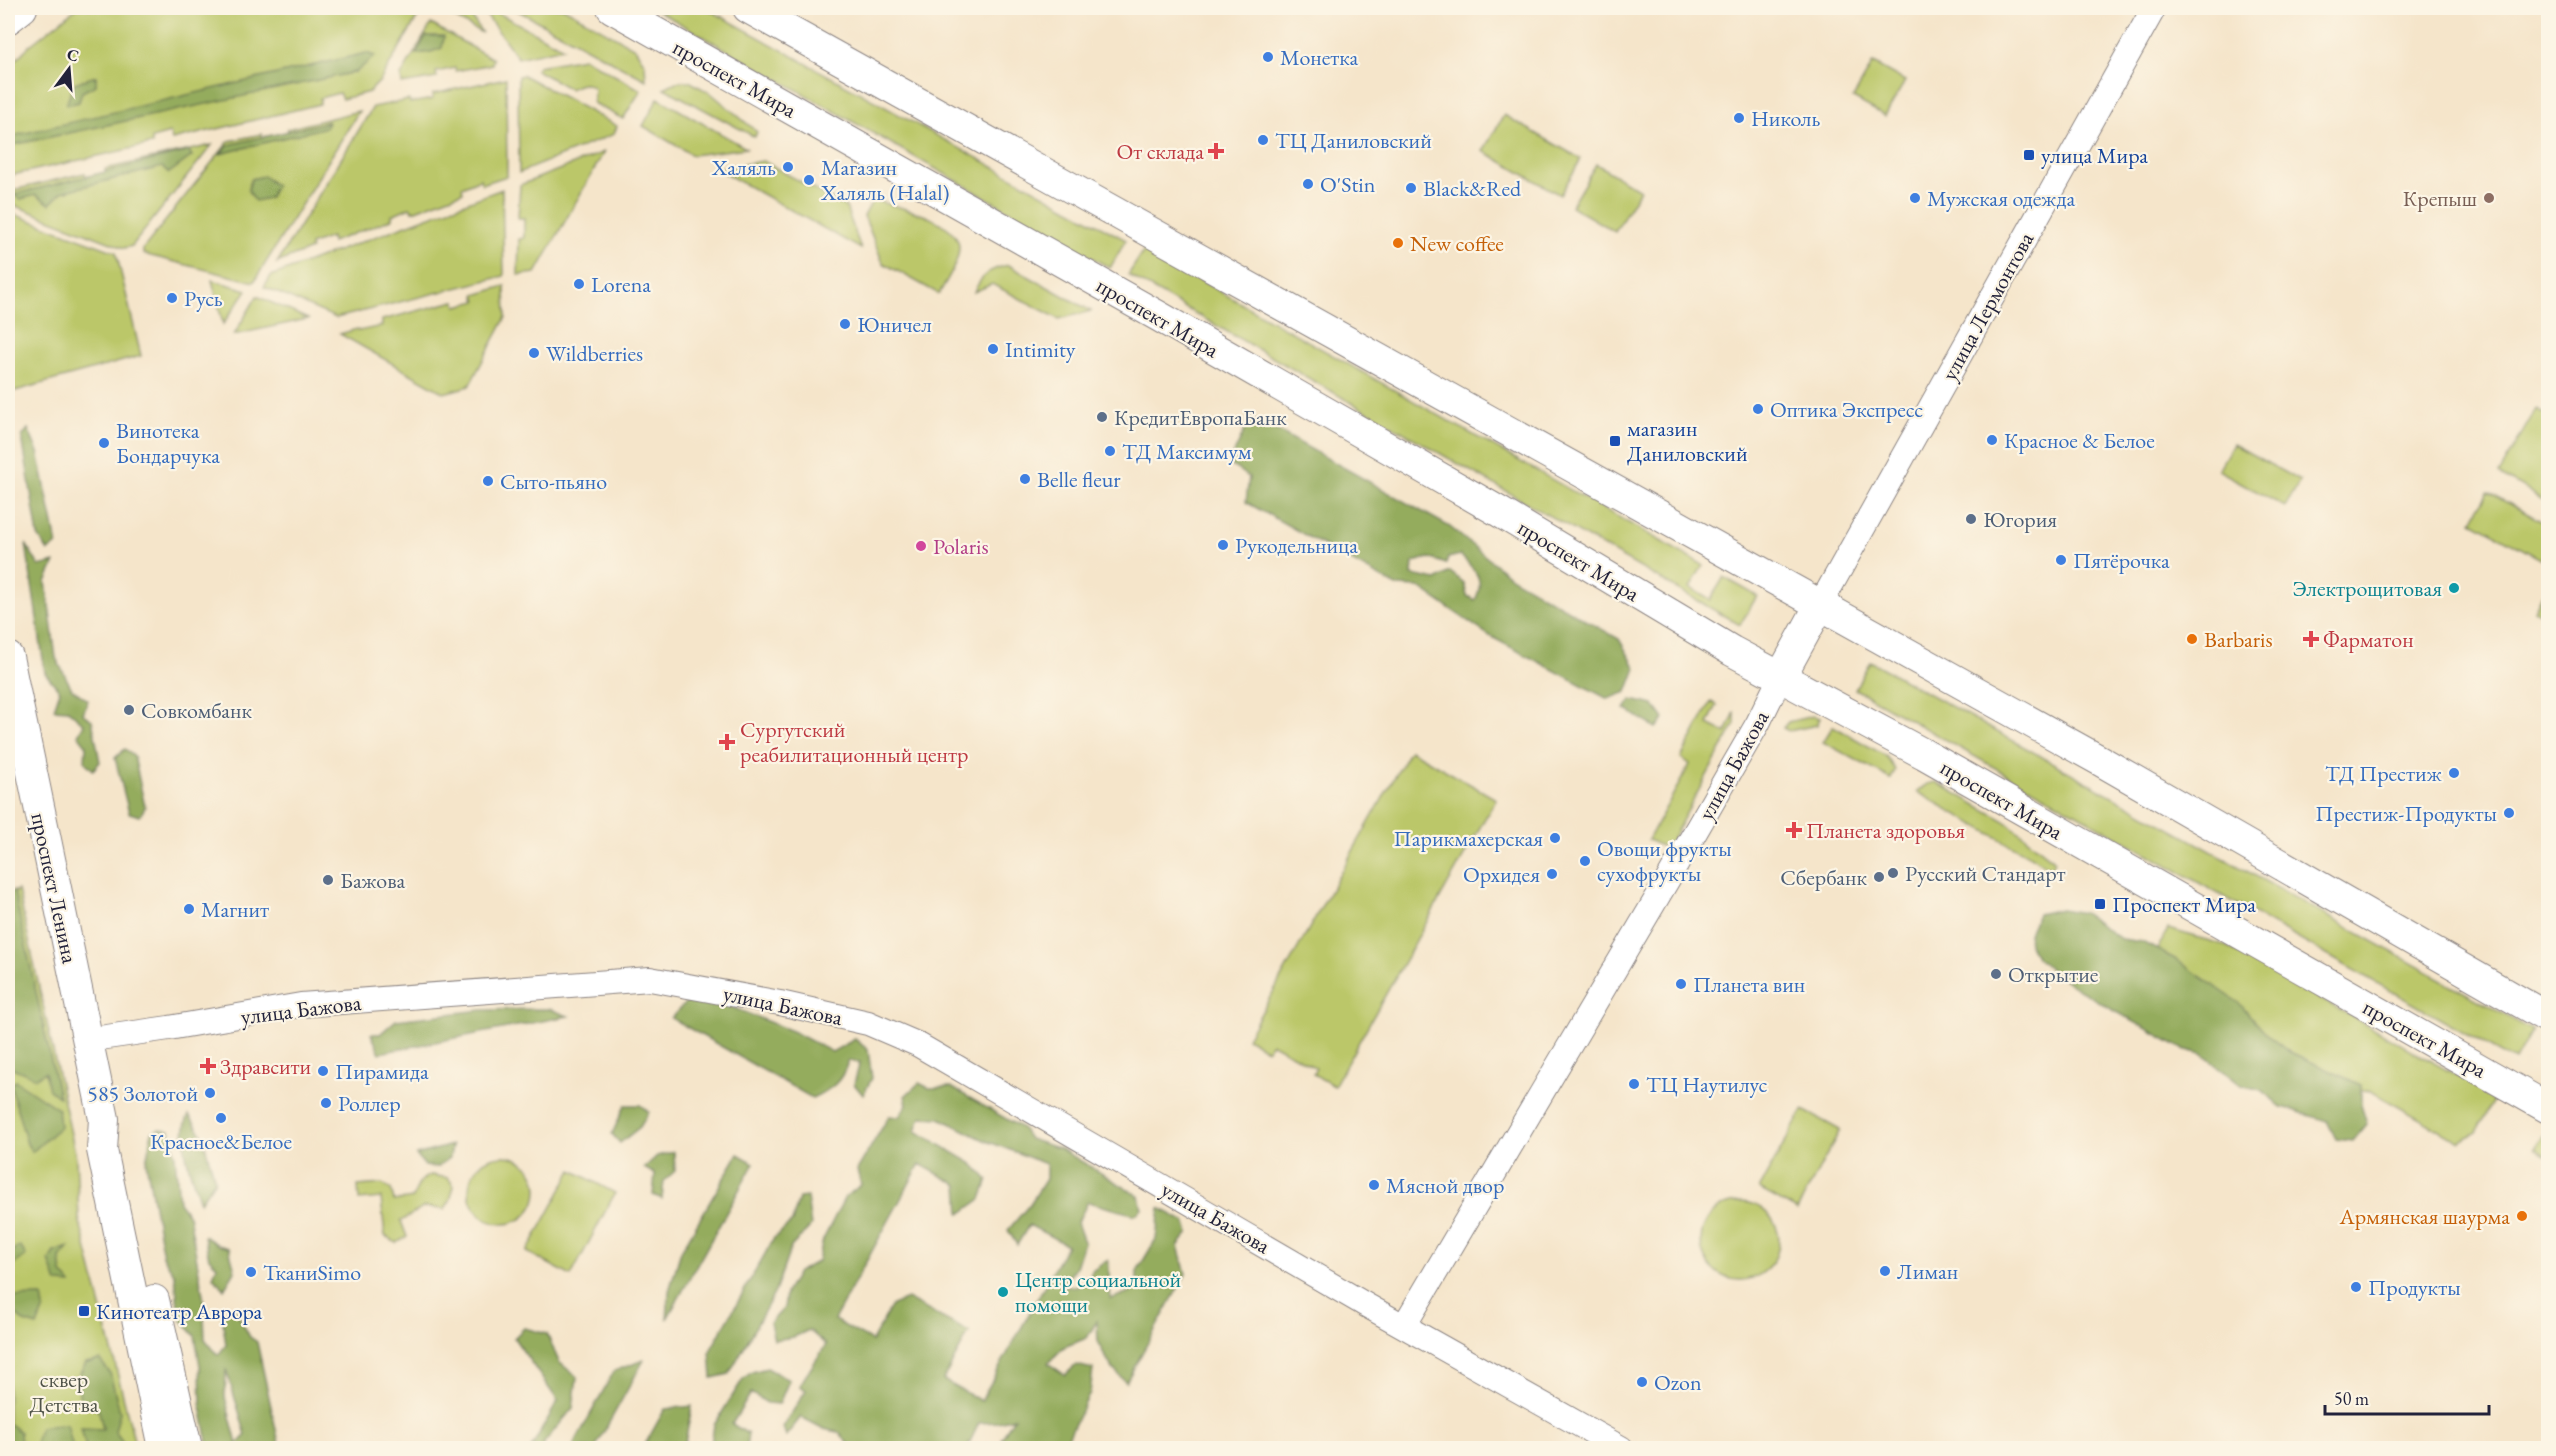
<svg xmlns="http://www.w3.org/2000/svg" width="2556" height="1456" font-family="'EB Garamond',serif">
<rect width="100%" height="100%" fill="#fcf5e5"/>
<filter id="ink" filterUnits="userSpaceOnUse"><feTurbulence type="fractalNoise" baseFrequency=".0167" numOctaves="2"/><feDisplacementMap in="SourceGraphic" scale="12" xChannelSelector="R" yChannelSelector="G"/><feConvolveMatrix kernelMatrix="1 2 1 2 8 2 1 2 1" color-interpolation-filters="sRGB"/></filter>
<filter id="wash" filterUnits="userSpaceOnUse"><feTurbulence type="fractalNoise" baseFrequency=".008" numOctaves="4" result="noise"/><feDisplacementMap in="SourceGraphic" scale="24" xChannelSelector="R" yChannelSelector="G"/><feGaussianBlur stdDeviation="1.35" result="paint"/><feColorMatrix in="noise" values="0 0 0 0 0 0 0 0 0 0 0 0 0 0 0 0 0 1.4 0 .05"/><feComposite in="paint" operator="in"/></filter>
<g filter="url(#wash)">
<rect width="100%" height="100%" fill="#f5e5ca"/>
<path fill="#bbc769" stroke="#6e7452" stroke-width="1.5" d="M 77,8 L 423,8 L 380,81 L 369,92 L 342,99 L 339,93 L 320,98 L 320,104 L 172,140 L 170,133 L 152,138 L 152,144 L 8,176 L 8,68 L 29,46 Z
M 448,8 L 466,8 L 482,33 L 450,15 Z
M 481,8 L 489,8 L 563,48 L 518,58 Z
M 513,8 L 564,8 L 635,48 L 645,64 L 646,80 Z
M 653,8 L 706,8 L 1126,240 L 1110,268 Z
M 431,24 L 493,59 L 492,64 L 456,71 L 455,68 L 436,72 L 437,78 L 402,84 L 401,76 Z
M 584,58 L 641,90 L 623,119 L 593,103 L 594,88 C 585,81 580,84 570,89 L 536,70 L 538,66 Z
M 1873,63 L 1905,81 L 1885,116 L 1853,98 Z
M 523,75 L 617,126 L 614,134 L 519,173 L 518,76 Z
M 506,78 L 507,176 L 482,184 L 480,179 L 462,187 L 463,192 L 413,211 L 410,207 L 392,215 L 392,219 L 332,242 L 331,237 L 310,245 L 311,249 L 277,263 L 373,107 L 409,100 L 410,103 L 433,99 L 433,94 Z
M 689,81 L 712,94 L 757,132 L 755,137 L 664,88 L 676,82 Z
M 658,98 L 746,148 L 692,155 L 643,126 Z
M 359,111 L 254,282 L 143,254 L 143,249 L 229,141 L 262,134 L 263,139 L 288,133 L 287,129 Z
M 1504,115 L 1581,159 L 1560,195 L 1483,151 Z
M 212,145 L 132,246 L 124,248 L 8,203 L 8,196 L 14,190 L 85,173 L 86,178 L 106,173 L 105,169 Z
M 604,152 L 536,273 L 518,275 L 519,239 L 524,238 L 524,218 L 518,218 L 520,185 Z
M 763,161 L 846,207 L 861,249 L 717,169 Z
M 1596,164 L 1640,190 L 1615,232 L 1571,206 Z
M 502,189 L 504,276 L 336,318 L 264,287 L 271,276 Z
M 873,200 C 894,206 959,219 959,247 C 959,263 946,281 939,294 L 883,263 L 864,216 Z
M 8,212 L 116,252 L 141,356 L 8,393 Z
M 1145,249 L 1703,565 L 1690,588 L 1710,600 L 1724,577 L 1757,596 L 1740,625 L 1128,275 Z
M 1008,265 L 1091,311 L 1059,319 L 992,284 L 974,292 C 983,273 988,270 1008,265 Z
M 212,280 L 247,290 L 223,324 Z
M 505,286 L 506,317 L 469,386 L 444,393 L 340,334 L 357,329 L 359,331 L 382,326 L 382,320 L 455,301 L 457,306 L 477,301 L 475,295 Z
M 257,296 L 308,319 L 234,335 Z
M 2536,409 L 2548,416 L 2548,503 L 2499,474 Z
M 2233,444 L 2300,481 L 2285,507 L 2218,470 Z
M 2488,492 L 2548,525 L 2548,563 L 2472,521 Z
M 2548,584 L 2548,618 L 2534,610 Z
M 1870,661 L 2532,1030 L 2515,1061 L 1855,689 Z
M 1711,702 L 1717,705 L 1708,724 L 1726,733 L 1735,712 L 1735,724 L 1670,843 L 1661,846 L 1648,840 L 1690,764 L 1681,758 Z
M 1813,716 L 1820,718 L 1817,725 L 1789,731 L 1783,728 L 1788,722 Z
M 1833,726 L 1886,756 L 1895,770 L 1891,779 L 1823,742 Z
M 1410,750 L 1496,799 L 1334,1086 L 1313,1074 L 1316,1068 L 1271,1043 L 1267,1050 L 1247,1038 Z
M 1936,782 L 2005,821 L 2055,861 L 2051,868 L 1917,792 L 1927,784 Z
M 18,890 L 76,1157 L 79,1218 L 136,1448 L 8,1448 L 8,894 Z
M 2168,929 L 2224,945 L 2495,1097 L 2476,1132 L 2460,1142 L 2371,1091 L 2336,1087 L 2144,974 Z
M 1803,1110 L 1840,1130 L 1797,1210 L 1759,1189 Z
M 2548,1134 L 2548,1156 L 2534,1148 L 2543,1135 Z
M469 1190a34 34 0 1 1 68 0a34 34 0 1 1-68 0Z
M 572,1170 L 615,1193 L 571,1276 L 527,1252 Z
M 431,1175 L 448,1178 L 454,1186 L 450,1201 L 445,1209 L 424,1207 L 401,1221 L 407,1237 L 396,1243 L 385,1236 L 381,1198 L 359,1200 L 358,1186 L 382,1184 L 391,1189 L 394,1201 L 413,1198 C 417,1187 419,1179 431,1175 Z
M1701 1241a39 39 0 1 1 78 0a39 39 0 1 1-78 0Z"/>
<path fill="#94ac5d" stroke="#5b674c" stroke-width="1.5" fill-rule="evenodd" d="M 426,36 L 444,36 L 442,48 L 431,52 L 416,54 Z
M 366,53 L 375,56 L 356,72 L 8,146 L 8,137 Z
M 96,76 L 96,85 L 82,92 L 79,102 L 66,105 L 74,83 Z
M 328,122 L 327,127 L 220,154 L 229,145 Z
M 189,151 L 192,156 L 169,173 L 162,167 L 62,192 L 50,204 L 36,195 L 21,199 L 12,195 Z
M 264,176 L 276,186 L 269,198 L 255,201 L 248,190 L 251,179 Z
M 1250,419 L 1273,428 L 1450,527 L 1512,578 L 1619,639 L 1636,668 L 1627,692 L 1608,699 L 1490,636 L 1418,587 L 1396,586 L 1246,502 L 1249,477 L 1229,464 ZM 1460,555 C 1475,570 1486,579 1475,600 L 1467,596 L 1464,583 L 1450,572 L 1436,580 L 1412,575 L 1413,562 L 1429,558 L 1446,564 L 1448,558 Z
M 28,429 L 38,452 L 57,544 L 48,551 L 38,536 L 22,437 Z
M 26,544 L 39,566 L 55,562 L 46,582 L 56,658 L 72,689 L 88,700 L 83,714 L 92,720 L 100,762 L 93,770 L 85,762 L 86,745 L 78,735 L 84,724 L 68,710 L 54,709 L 60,691 L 45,673 Z
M 1631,700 L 1654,705 L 1664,719 L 1656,728 L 1625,709 Z
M 125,749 L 134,756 L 145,807 L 140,816 L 129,813 L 115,758 Z
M 14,891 L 59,1097 L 49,1090 L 45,1072 L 36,1078 L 8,1066 L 8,892 Z
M 2061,909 L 2083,913 L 2121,939 L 2142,942 L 2175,959 L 2239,1003 L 2267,1035 L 2288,1051 L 2361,1085 L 2361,1105 L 2367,1124 L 2353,1141 L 2336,1139 L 2327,1121 L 2280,1106 L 2262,1090 L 2241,1085 L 2202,1054 L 2183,1049 C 2149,1029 2048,979 2031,949 C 2024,937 2033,925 2038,914 Z
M 686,1002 L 719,1002 L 794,1032 L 832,1052 L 855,1039 L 868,1050 L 872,1078 L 863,1095 L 854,1084 L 860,1062 L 848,1061 C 842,1082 832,1089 812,1098 L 671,1018 Z
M 550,1009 L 568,1016 L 380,1053 L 371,1034 L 380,1034 L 396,1020 L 482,1010 Z
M 16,1081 L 58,1109 L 60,1127 L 32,1152 L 27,1144 L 10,1084 Z
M 919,1083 L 929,1088 L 951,1087 L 1022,1128 L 1029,1139 L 1061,1149 L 1139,1196 L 1142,1209 L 1135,1215 L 1088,1202 L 1077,1223 L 1084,1242 L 1076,1267 L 1061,1288 L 1087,1284 L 1092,1271 L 1108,1260 L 1111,1299 L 1137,1289 L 1137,1271 L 1156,1239 L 1160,1208 L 1185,1222 L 1189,1233 L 1178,1246 L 1186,1274 L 1126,1382 L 1112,1368 L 1098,1343 L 1097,1321 L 1087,1338 L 1064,1347 L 1048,1363 L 1065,1375 L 1076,1365 L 1093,1369 L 1090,1393 L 1063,1448 L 1005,1448 L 1001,1439 L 1014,1418 L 998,1422 L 979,1423 L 967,1448 L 861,1448 L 848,1444 L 840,1433 L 824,1429 L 801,1417 L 786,1436 L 783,1427 L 806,1390 L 799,1386 L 826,1345 L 809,1330 L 794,1337 L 774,1340 L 770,1323 L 784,1308 L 786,1293 L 798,1272 L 818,1261 L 823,1240 L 845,1197 L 861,1185 L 857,1170 L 889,1116 L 899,1117 L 907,1104 L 905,1096 ZM 921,1117 L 940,1118 L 984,1140 L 1046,1164 L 1046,1179 L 1030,1204 L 1008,1230 L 1017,1245 L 1029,1225 L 1067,1245 L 981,1401 L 943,1380 L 969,1332 L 907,1299 L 892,1305 L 872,1341 L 834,1320 L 920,1164 L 958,1185 L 960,1214 L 981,1199 L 988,1180 L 973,1164 L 916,1131 Z
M 625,1105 L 640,1105 L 649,1112 L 640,1127 L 620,1143 L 612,1134 Z
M 189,1115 L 202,1134 L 215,1180 L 200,1202 C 192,1177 176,1140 189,1115 Z
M 159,1129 L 170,1130 L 175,1154 L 179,1202 L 189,1215 L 203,1295 L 205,1339 L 218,1355 L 226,1345 L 222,1316 L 234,1307 L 250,1337 L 257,1342 L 280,1448 L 209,1448 L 201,1406 L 200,1366 L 195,1336 L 179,1317 L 175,1276 L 163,1256 L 146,1162 L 152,1132 ZM 226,1369 L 246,1435 L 237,1444 L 225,1397 Z
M 452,1145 L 450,1157 L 438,1167 L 425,1166 L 416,1155 Z
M 674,1152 L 675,1171 L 664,1181 L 662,1199 L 653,1195 L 655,1174 L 644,1168 L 657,1156 Z
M 738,1154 L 754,1163 L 667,1319 L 669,1291 L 681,1251 Z
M 807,1197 L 811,1226 L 791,1247 L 775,1292 L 729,1374 L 712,1378 L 710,1351 L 774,1238 L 792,1222 L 799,1198 Z
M 204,1236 L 218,1245 L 229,1248 L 235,1271 L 224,1289 L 213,1277 L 217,1266 L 209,1258 Z
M 20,1246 L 26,1255 L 8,1269 L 8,1253 Z
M 69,1247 L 60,1258 L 62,1273 L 71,1284 L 57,1283 L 49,1260 L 54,1252 Z
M 42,1296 L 44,1308 L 37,1326 L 24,1322 L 9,1307 L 9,1297 Z
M 524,1328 L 547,1334 L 559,1362 L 577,1377 L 573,1408 L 543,1444 L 545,1448 L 531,1448 L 558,1401 L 514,1338 Z
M 100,1360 L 110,1373 L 120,1412 L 115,1431 L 127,1448 L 86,1448 L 81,1428 L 103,1429 L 99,1411 L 80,1400 L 77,1378 L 86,1363 Z
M 644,1360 L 595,1448 L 572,1448 L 614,1371 Z
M 767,1368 L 789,1380 L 779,1404 L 767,1403 L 751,1393 L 732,1424 L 748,1434 L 746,1448 L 715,1448 L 711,1445 L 714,1425 L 743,1379 L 752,1372 Z
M 692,1406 L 684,1448 L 643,1448 L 665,1409 Z
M 8,1423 L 20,1432 L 21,1448 L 8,1448 Z
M 67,1424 L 73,1448 L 37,1448 L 36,1440 L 40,1427 Z"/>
</g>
<g filter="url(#ink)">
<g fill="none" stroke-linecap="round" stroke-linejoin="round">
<defs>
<path id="minor" d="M 1820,605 L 2154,8
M 86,1040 L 169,1028 L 301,1005 L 650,979 L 780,1003 L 868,1023 L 917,1044 L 1366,1305 L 1621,1448
M 1404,1326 L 1671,874 L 1758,723 L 1780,678"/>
<path id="major" d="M 612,8 L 1160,317 L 1498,511 L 1732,651 L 1924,754 L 2548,1108
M 748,8 L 2099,760 L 2548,1018
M 8,19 L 22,8
M 8,657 L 104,1119 L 102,1150 L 164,1448
M 1780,678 L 1820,605
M 154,1300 L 187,1448"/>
</defs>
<use href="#minor" stroke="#8c8482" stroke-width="26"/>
<use href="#major" stroke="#8c8482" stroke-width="32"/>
<use href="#minor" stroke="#fff" stroke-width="24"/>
<use href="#major" stroke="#fff" stroke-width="30"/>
</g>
</g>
<g fill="#3f7fe0" stroke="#fcf5e5" stroke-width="2">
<circle cx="1268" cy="57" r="6"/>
<circle cx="1739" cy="118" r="6"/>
<circle cx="1263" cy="140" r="6"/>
<circle cx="788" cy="167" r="6"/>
<circle cx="809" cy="180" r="6"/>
<circle cx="1308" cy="184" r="6"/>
<circle cx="1411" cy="188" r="6"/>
<circle cx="1915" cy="198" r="6"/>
<circle cx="579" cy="284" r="6"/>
<circle cx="172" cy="298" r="6"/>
<circle cx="845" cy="324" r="6"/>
<circle cx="993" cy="349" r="6"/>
<circle cx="534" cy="353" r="6"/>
<circle cx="1758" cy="409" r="6"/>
<circle cx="1992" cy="440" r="6"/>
<circle cx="104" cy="443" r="6"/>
<circle cx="1110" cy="451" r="6"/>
<circle cx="1025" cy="479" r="6"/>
<circle cx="488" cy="481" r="6"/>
<circle cx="1223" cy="545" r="6"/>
<circle cx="2061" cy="560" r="6"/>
<circle cx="2454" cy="773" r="6"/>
<circle cx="2509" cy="813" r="6"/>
<circle cx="1555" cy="838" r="6"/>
<circle cx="1585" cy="861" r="6"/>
<circle cx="1552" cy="874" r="6"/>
<circle cx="189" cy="909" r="6"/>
<circle cx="1681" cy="984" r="6"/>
<circle cx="323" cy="1071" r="6"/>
<circle cx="1634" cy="1084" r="6"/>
<circle cx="210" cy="1093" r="6"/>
<circle cx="326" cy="1103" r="6"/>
<circle cx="221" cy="1118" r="6"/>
<circle cx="1374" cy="1185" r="6"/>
<circle cx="1885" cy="1271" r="6"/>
<circle cx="251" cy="1272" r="6"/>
<circle cx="2356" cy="1287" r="6"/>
<circle cx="1642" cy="1382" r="6"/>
</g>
<g fill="#e0444e" stroke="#fcf5e5" stroke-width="2">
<path d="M1213 142h6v6h6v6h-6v6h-6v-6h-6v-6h6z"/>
<path d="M2308 630h6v6h6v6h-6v6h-6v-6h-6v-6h6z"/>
<path d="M724 733h6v6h6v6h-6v6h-6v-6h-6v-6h6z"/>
<path d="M1791 821h6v6h6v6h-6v6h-6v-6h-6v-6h6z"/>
<path d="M205 1057h6v6h6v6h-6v6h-6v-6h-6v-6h6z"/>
</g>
<g fill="#1a4fb4" stroke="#fcf5e5" stroke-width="2">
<rect x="2023" y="149" width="12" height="12" rx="3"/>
<rect x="1609" y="435" width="12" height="12" rx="3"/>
<rect x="2094" y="898" width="12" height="12" rx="3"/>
<rect x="78" y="1305" width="12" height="12" rx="3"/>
</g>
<circle fill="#8d6e63" stroke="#fcf5e5" stroke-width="2" cx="2489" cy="198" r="6"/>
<g fill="#e8710a" stroke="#fcf5e5" stroke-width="2">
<circle cx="1398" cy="243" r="6"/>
<circle cx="2192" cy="639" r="6"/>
<circle cx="2522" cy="1216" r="6"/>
</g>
<g fill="#5c6f8a" stroke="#fcf5e5" stroke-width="2">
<circle cx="1102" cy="417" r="6"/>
<circle cx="1971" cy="519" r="6"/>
<circle cx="129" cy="710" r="6"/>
<circle cx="1893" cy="873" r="6"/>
<circle cx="1879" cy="877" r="6"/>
<circle cx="328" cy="880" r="6"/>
<circle cx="1996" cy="974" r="6"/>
</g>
<circle fill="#d1479c" stroke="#fcf5e5" stroke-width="2" cx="921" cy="546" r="6"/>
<g fill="#0f9aa8" stroke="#fcf5e5" stroke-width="2">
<circle cx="2454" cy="588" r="6"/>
<circle cx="1003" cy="1292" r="6"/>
</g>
<g text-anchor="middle" stroke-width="4.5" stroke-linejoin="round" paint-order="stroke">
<g font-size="22" fill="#366cbe" stroke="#fcf5e5" text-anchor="start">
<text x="1280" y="65">Монетка</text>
<text x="1751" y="126">Николь</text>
<text x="1275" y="148">ТЦ Даниловский</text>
<text x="776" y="175" text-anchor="end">Халяль</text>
<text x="821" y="175">Магазин<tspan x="821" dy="25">Халяль (Halal)</tspan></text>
<text x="1320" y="192">O'Stin</text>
<text x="1423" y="196">Black&amp;Red</text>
<text x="1927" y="206">Мужская одежда</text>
<text x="591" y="292">Lorena</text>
<text x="184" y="306">Русь</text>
<text x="857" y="332">Юничел</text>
<text x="1005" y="357">Intimity</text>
<text x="546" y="361">Wildberries</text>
<text x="1770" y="417">Оптика Экспресс</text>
<text x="116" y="438">Винотека<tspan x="116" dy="25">Бондарчука</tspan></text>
<text x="2004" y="448">Красное &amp; Белое</text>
<text x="1122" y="459">ТД Максимум</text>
<text x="1037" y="487">Belle fleur</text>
<text x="500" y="489">Сыто-пьяно</text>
<text x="1235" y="553">Рукодельница</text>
<text x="2073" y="568">Пятёрочка</text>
<text x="2442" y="781" text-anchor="end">ТД Престиж</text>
<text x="2497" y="821" text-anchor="end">Престиж-Продукты</text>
<text x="1543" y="846" text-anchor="end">Парикмахерская</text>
<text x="1597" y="856">Овощи фрукты<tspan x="1597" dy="25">сухофрукты</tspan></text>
<text x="1540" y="882" text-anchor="end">Орхидея</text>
<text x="201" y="917">Магнит</text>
<text x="1693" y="992">Планета вин</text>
<text x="335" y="1079">Пирамида</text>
<text x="1646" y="1092">ТЦ Наутилус</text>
<text x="198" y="1101" text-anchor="end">585 Золотой</text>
<text x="338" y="1111">Роллер</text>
<text x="221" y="1149" text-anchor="middle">Красное&amp;Белое</text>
<text x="1386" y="1193">Мясной двор</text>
<text x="1897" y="1279">Лиман</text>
<text x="263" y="1280">ТканиSimo</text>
<text x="2368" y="1295">Продукты</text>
<text x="1654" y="1390">Ozon</text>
</g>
<g font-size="22" fill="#22223b" stroke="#fcf5e5">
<text transform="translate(735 78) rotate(29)" y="8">проспект Мира</text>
<text transform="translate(1987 306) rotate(-61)" y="8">улица Лермонтова</text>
<text transform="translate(1158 317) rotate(30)" y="8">проспект Мира</text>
<text transform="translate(1579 560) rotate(31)" y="8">проспект Мира</text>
<text transform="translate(1733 765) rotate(-61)" y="8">улица Бажова</text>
<text transform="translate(2002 799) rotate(30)" y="8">проспект Мира</text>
<text transform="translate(55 888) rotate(78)" y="8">проспект Ленина</text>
<text transform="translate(783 1005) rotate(12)" y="8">улица Бажова</text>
<text transform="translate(301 1009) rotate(-7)" y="8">улица Бажова</text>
<text transform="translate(2425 1038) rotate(29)" y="8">проспект Мира</text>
<text transform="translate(1216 1217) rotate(30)" y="8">улица Бажова</text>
</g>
<g font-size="22" fill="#be3a42" stroke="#fcf5e5" text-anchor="start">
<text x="1204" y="159" text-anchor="end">От склада</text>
<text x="2323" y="647">Фарматон</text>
<text x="740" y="737">Сургутский<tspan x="740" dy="25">реабилитационный центр</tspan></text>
<text x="1806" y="838">Планета здоровья</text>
<text x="220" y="1074">Здравсити</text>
</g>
<g font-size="22" fill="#164399" stroke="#fcf5e5" text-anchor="start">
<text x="2041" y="163">улица Мира</text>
<text x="1627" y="436">магазин<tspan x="1627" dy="25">Даниловский</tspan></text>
<text x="2112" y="912">Проспект Мира</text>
<text x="96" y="1319">Кинотеатр Аврора</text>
</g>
<g font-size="22" fill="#785e54" stroke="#fcf5e5" text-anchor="end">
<text x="2477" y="206">Крепыш</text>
</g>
<g font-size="22" fill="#c56008" stroke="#fcf5e5" text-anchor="start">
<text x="1410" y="251">New coffee</text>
<text x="2204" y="647">Barbaris</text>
<text x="2510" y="1224" text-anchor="end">Армянская шаурма</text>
</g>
<g font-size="22" fill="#4e5e75" stroke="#fcf5e5" text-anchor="start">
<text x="1114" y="425">КредитЕвропаБанк</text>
<text x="1983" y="527">Югория</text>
<text x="141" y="718">Совкомбанк</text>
<text x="1905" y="881">Русский Стандарт</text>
<text x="1867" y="885" text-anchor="end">Сбербанк</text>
<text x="340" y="888">Бажова</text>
<text x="2008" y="982">Открытие</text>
</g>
<g font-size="22" fill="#b23c85" stroke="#fcf5e5" text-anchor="start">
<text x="933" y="554">Polaris</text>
</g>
<g font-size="22" fill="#0d838f" stroke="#fcf5e5" text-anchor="end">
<text x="2442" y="596">Электрощитовая</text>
<text x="1015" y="1287" text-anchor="start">Центр социальной<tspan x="1015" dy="25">помощи</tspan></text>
</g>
<g font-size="22" fill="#505449" stroke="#fcf5e5">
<text x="64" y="1387">сквер<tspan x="64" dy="25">Детства</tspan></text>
</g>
</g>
<rect width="2556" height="1456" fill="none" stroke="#fcf5e5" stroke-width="30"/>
<g transform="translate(69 69) rotate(16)" stroke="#fcf5e5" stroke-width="4.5" paint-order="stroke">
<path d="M0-4.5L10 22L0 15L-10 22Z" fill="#22223b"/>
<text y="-9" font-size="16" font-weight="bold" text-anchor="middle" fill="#22223b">С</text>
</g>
<path d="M2325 1405v9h164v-9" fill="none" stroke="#22223b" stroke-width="3"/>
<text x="2334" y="1405" font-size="18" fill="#22223b" stroke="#fcf5e5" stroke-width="4.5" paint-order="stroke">50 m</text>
</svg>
